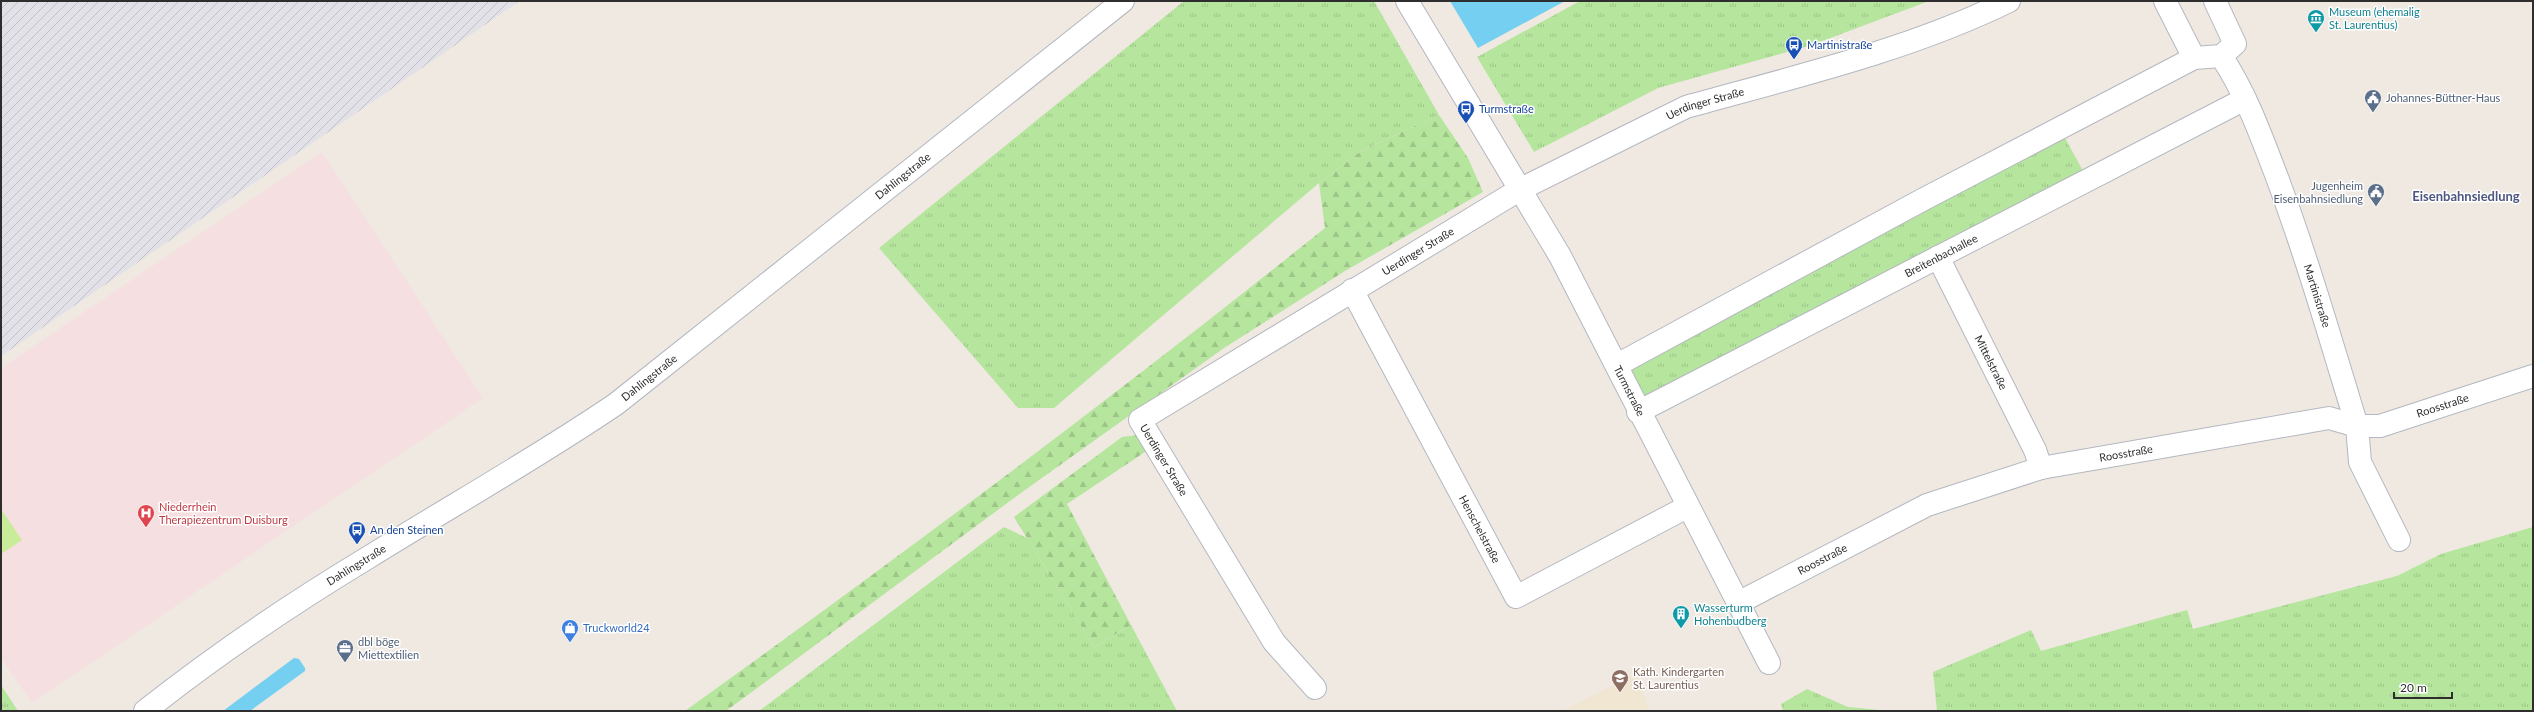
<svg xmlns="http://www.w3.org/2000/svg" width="2534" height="712" font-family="Lato,sans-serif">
<defs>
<pattern id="industrial-furrows" width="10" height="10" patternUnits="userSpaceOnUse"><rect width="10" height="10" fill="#e3e1e8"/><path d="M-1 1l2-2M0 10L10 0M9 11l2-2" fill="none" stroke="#c3c1c7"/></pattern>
<pattern id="grass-tufts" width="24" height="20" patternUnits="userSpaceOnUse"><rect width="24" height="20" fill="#b6e59e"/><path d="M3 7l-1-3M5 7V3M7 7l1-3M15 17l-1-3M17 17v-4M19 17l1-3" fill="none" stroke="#9dc588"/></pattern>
<pattern id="forest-firs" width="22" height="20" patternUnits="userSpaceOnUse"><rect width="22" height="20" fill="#b6e59e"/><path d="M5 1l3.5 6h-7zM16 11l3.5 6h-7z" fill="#9dc588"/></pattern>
</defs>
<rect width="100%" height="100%" fill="#efe9e1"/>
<path fill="url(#industrial-furrows)" d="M 1,1 L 520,1 L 1,356 Z"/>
<path fill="#f0e6d1" d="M 1635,674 L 1650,711 L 1562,711 Z"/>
<path fill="#f5dfe0" d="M 322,152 L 483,398 L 32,703 L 1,658 L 1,368 Z"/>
<path fill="url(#grass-tufts)" d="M 1184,1 L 1374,1 L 1439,115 L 1361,151 L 1319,183 L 1054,408 L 1018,408 L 879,248 Z
M 1580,1 L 1929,1 L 1809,46 L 1658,88 L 1534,152 L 1477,57 Z
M 2064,136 L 2083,171 L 1644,398 L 1627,364 Z
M 1004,527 L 1027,538 L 1094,647 L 1131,625 L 1177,711 L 759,711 Z
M 2533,527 L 2533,711 L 1937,711 L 1933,672 L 2031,630 L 2041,651 L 2187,610 L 2193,629 L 2397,576 L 2441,554 Z
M 1,685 L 18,711 L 1,711 Z
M 1807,689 L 1848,707 L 1890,711 L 1783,711 L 1781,704 Z"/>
<path fill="url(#forest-firs)" d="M 1439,115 L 1468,158 L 1483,192 L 1345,271 L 1224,348 L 1014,498 L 726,711 L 685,711 C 902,555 1117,395 1325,228 L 1319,183 L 1361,151 Z
M 1136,435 L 1148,450 L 1067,504 L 1131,625 L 1094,647 L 1014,517 L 1122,437 Z"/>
<path fill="#c9ec9a" d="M 1,509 L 22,540 L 1,554 Z"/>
<path fill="#75cff0" d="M 1450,1 L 1565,1 L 1478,48 Z
M 294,658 L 299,659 L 305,668 L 305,671 L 250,711 L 223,711 Z"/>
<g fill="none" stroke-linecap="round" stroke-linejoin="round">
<defs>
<g id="minor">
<path id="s1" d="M 1407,1 L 1560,256 L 1769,663"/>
<path d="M 2165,1 L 2194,58"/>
<path id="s2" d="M 2221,56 C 2246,93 2262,138 2278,180 C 2308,261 2332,344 2357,426 L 2360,462 L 2399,540"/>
<path id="s3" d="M 1938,257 L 2035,450 L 2041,468"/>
<path id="s4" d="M 1352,290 L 1516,597 L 1687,507"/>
<path d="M 1617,365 L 1924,199 L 2194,58 L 2221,56 L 2235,44 L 2215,1"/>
<path id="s5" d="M 1638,412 L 2245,99"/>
<path id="s6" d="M 1738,603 L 1927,505 L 2041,468 L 2329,418 L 2357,426 L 2380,426 L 2533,376"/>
<path id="s7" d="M 1315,688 L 1274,642 L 1140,420 L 1519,190 L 1686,107 C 1794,77 1909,50 2009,1"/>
</g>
<g id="tertiary">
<path id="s8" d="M 145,711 C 216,655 291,604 369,557 C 451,506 535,459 616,404 L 1123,1"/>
</g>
</defs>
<use href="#minor" stroke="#b4b7c1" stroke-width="24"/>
<use href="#tertiary" stroke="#b4b7c1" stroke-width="24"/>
<use href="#minor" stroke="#fff" stroke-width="22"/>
<use href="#tertiary" stroke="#fff" stroke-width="22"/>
</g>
<defs>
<symbol id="museum-pin" viewBox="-11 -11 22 30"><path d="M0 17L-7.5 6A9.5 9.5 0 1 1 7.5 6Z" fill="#0f9aa8" stroke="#fff"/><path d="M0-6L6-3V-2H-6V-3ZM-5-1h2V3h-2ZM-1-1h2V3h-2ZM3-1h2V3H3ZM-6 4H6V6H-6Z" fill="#fff"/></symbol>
<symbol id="bus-pin" viewBox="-11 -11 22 30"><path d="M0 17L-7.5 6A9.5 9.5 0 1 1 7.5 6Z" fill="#1a4fb4" stroke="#fff"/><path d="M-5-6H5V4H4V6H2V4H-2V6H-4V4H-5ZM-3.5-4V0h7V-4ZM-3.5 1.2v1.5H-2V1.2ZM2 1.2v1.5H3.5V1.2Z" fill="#fff"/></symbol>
<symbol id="civic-pin" viewBox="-11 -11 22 30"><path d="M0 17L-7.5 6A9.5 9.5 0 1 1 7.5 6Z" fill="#5c6f8a" stroke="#fff"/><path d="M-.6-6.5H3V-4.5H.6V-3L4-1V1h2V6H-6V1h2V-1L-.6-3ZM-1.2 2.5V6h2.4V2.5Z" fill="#fff"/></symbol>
<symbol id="hospital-pin" viewBox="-11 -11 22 30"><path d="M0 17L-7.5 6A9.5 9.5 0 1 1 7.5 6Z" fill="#e0444e" stroke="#fff"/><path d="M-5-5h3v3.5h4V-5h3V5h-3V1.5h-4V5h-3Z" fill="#fff"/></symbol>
<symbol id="building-pin" viewBox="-11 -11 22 30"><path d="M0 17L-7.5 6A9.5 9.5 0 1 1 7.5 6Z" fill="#0f9aa8" stroke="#fff"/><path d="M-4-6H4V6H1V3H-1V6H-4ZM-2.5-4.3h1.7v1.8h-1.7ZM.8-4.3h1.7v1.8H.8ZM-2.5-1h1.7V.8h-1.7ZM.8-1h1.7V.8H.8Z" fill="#fff"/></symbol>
<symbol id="shop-pin" viewBox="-11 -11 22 30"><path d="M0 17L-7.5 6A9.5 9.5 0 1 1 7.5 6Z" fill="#3f7fe0" stroke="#fff"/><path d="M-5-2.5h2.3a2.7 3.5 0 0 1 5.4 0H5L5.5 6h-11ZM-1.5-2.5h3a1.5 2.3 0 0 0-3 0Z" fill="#fff"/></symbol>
<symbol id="office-pin" viewBox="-11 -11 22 30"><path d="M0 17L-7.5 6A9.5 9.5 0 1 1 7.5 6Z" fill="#5c6f8a" stroke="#fff"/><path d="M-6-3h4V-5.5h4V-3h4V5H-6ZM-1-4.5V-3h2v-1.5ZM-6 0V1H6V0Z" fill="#fff"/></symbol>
<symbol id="school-pin" viewBox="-11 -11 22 30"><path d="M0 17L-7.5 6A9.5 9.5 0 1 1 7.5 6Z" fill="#8d6e63" stroke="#fff"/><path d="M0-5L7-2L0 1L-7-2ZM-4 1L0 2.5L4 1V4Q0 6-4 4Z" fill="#fff"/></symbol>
</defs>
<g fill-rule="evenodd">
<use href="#museum-pin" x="2306" y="8" width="20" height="27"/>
<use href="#bus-pin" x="1784" y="35" width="20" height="27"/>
<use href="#civic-pin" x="2363" y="88" width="20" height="27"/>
<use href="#bus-pin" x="1456" y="99" width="20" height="27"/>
<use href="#civic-pin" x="2366" y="182" width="20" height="27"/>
<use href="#hospital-pin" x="136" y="503" width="20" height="27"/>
<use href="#bus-pin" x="347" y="520" width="20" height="27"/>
<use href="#building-pin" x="1671" y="604" width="20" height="27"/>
<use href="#shop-pin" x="560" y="618" width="20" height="27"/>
<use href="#office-pin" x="335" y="638" width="20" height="27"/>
<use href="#school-pin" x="1610" y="668" width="20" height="27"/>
</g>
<g text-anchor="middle" stroke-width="3" stroke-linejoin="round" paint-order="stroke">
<g font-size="11" fill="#0d838f" stroke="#fff" text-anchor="start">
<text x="2329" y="16">Museum (ehemalig<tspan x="2329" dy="13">St. Laurentius)</tspan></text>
<text x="1694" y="612">Wasserturm<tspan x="1694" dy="13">Hohenbudberg</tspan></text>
</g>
<g font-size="11" fill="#164399" stroke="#fff" text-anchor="start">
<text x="1807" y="49">Martinistraße</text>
<text x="1479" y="113">Turmstraße</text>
<text x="370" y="534">An den Steinen</text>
</g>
<g font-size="11" fill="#4e5e75" stroke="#fff" text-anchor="start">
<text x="2386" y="102">Johannes-Büttner-Haus</text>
<text x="2363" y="190" text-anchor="end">Jugenheim<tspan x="2363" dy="13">Eisenbahnsiedlung</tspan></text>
<text x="358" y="646">dbl böge<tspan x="358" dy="13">Miettextilien</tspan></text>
</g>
<g font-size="11" fill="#2e2e2e" stroke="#fff">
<text dy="4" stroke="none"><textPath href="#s7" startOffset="970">Uerdinger Straße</textPath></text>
<text dy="4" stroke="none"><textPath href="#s8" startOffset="929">Dahlingstraße</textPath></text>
<text dy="4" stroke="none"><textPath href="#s7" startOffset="646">Uerdinger Straße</textPath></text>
<text dy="4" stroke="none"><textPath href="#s5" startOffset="341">Breitenbachallee</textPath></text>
<text dy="4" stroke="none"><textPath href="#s2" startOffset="259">Martinistraße</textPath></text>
<text dy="4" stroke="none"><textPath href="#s3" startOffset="118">Mittelstraße</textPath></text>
<text dy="4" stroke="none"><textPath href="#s8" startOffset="605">Dahlingstraße</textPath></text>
<text dy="4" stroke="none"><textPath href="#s1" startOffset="449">Turmstraße</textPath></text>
<text dy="4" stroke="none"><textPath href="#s6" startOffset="743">Roosstraße</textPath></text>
<text dy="4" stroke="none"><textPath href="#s6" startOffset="419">Roosstraße</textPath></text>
<text transform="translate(1164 460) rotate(59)" y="4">Uerdinger Straße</text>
<text dy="4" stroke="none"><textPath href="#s4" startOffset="271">Henschelstraße</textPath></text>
<text dy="4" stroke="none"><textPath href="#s6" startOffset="95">Roosstraße</textPath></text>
<text dy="4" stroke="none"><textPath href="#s8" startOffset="257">Dahlingstraße</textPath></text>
</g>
<g font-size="11" fill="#be3a42" stroke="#fff" text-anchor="start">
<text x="159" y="511">Niederrhein<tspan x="159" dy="13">Therapiezentrum Duisburg</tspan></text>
</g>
<g font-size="11" fill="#366cbe" stroke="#fff" text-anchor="start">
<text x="583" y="632">Truckworld24</text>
</g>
<g font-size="11" fill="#785e54" stroke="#fff" text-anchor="start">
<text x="1633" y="676">Kath. Kindergarten<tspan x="1633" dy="13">St. Laurentius</tspan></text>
</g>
<g font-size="13" font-weight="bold" fill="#4d5680" stroke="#fff">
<text x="2466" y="201">Eisenbahnsiedlung</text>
</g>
</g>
<rect width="2534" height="712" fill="none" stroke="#2e2e2e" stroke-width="4"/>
<path d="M2394 692v6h58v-6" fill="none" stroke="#2e2e2e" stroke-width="2"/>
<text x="2400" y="692" font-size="12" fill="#2e2e2e" stroke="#ffffff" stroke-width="3" paint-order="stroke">20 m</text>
</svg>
